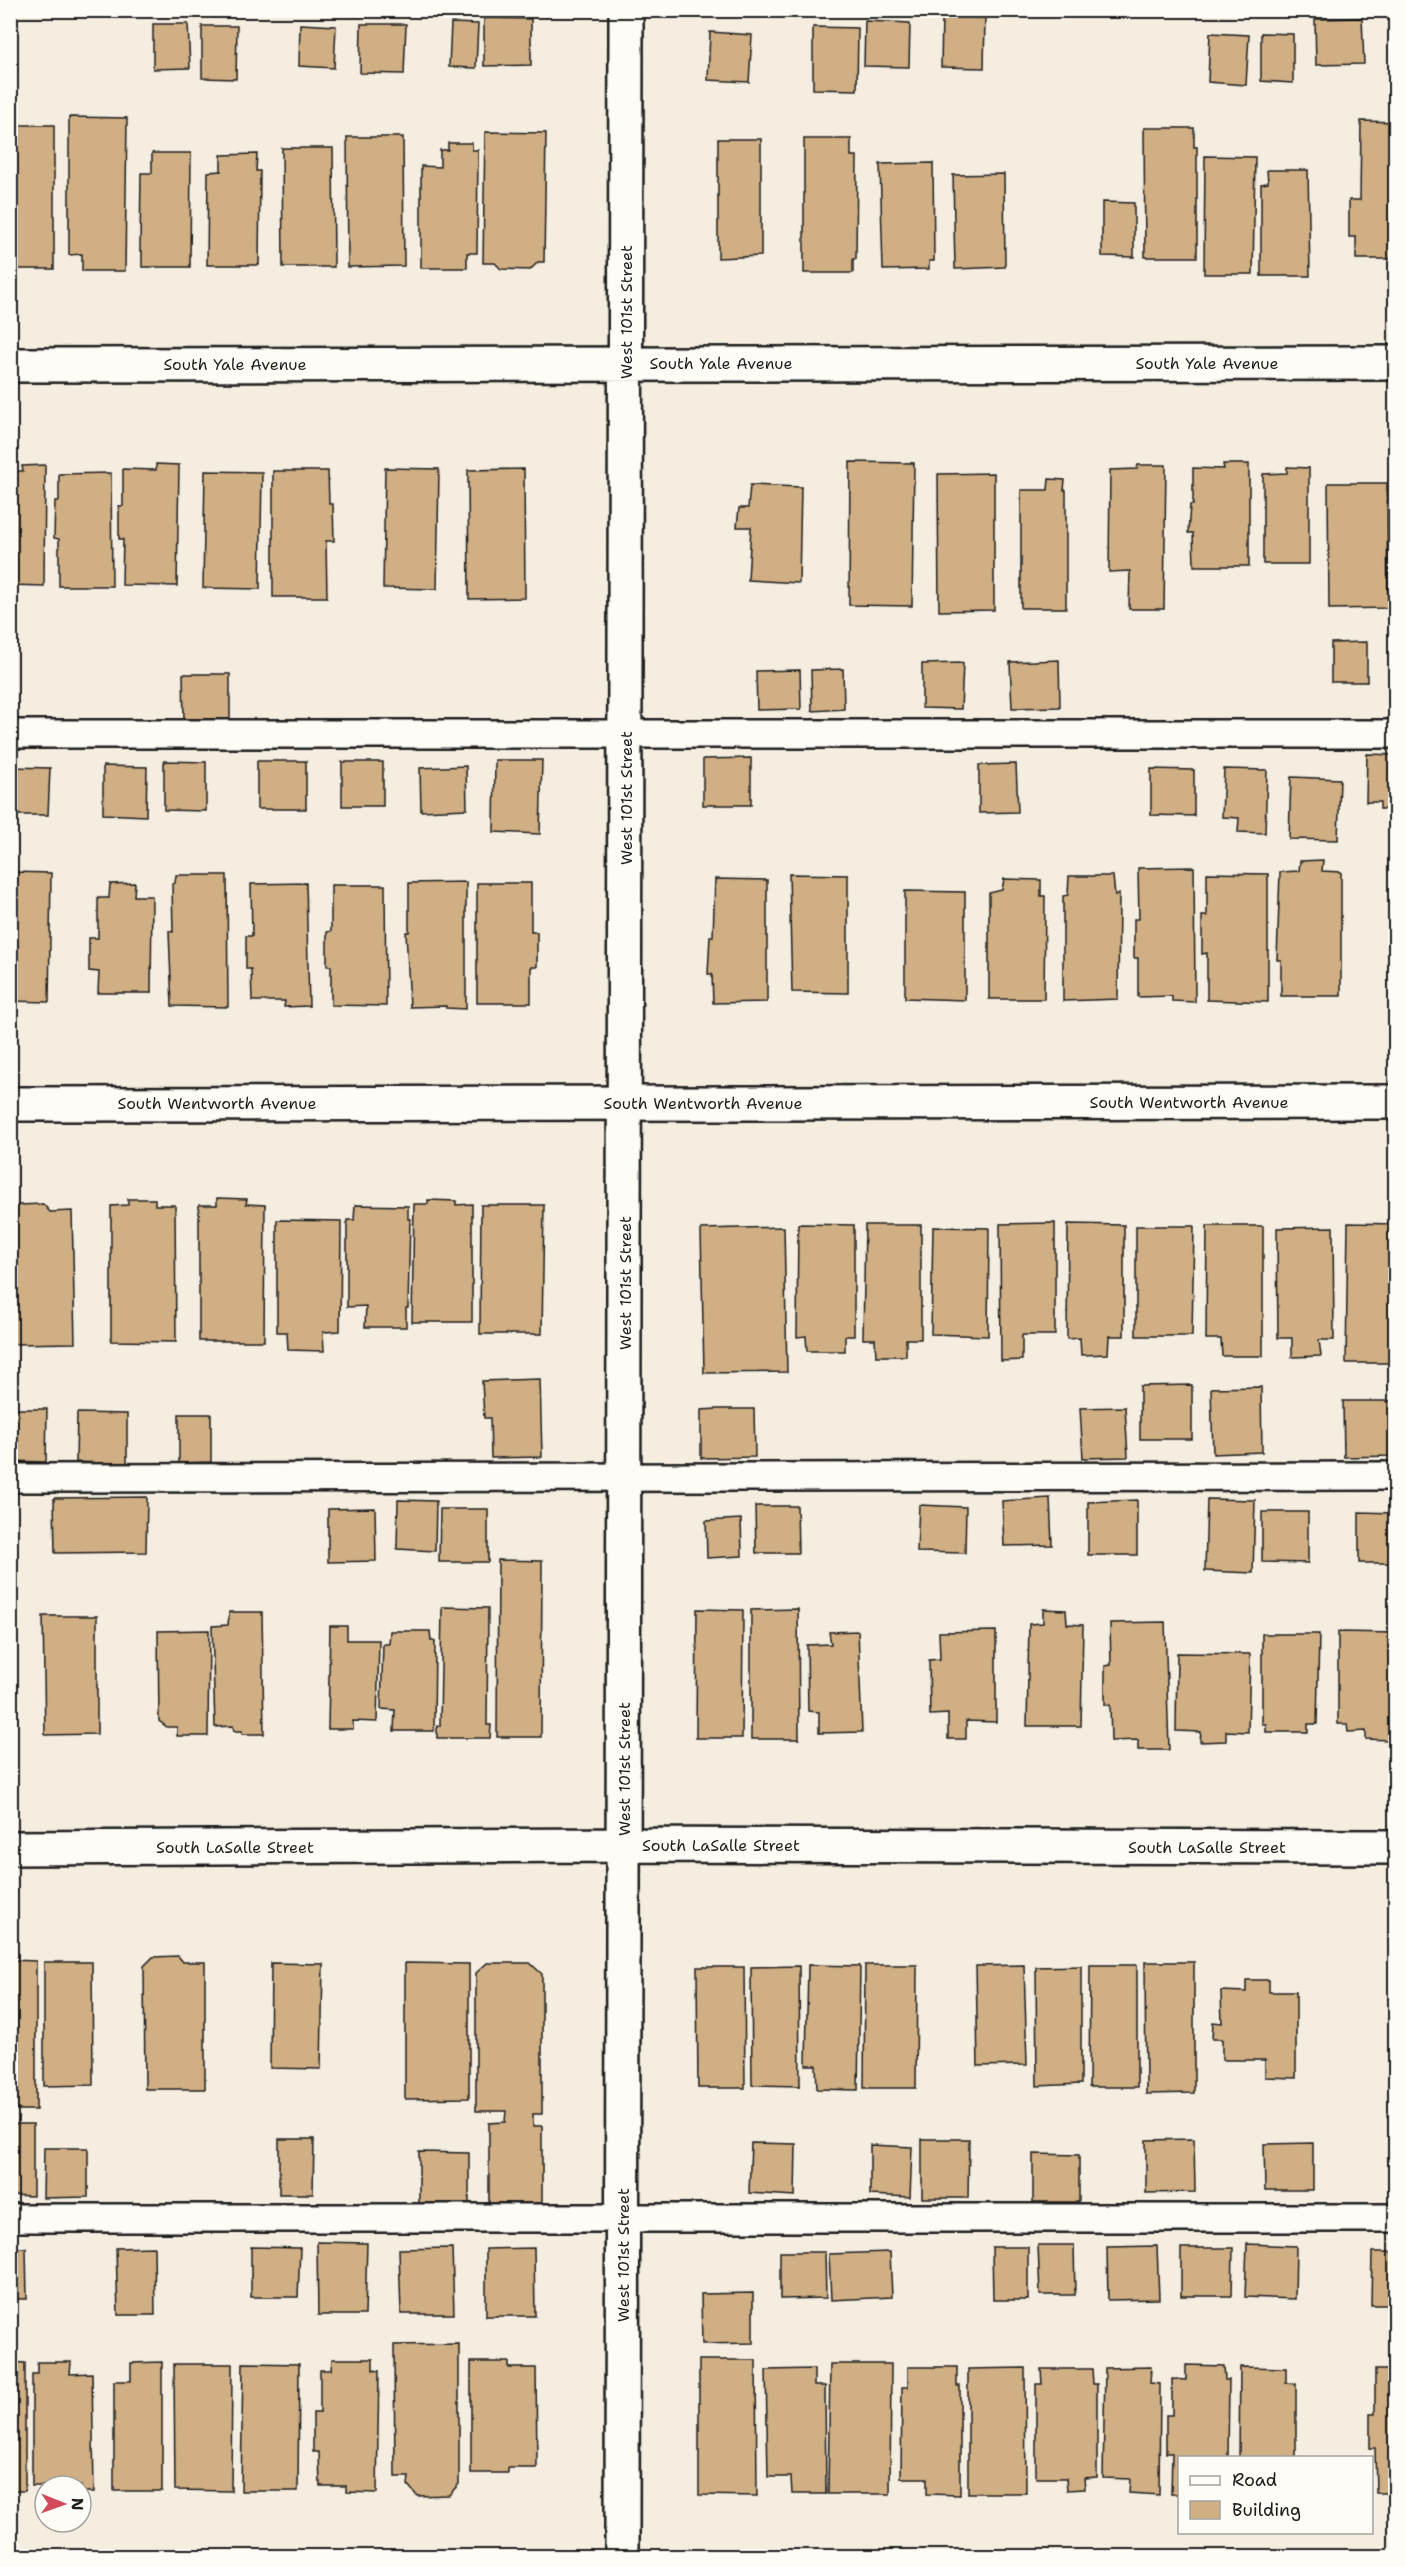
<svg xmlns="http://www.w3.org/2000/svg" width="1406" height="2567" font-family="'Shantell Sans',sans-serif">
<rect width="100%" height="100%" fill="#f4ede0"/>
<filter id="ink" filterUnits="userSpaceOnUse"><feTurbulence type="fractalNoise" baseFrequency=".0167" numOctaves="2"/><feDisplacementMap in="SourceGraphic" scale="12" xChannelSelector="R" yChannelSelector="G"/><feConvolveMatrix kernelMatrix="1 2 1 2 8 2 1 2 1" color-interpolation-filters="sRGB"/></filter>
<g filter="url(#ink)">
<path fill="#d1af84" stroke="#1c1c1c" stroke-width="1.5" d="M 942,17 L 985,18 L 984,68 L 941,67 Z
M 484,18 L 531,19 L 531,65 L 484,66 Z
M 1362,18 L 1364,64 L 1316,65 L 1315,19 Z
M 865,21 L 910,23 L 909,67 L 864,66 Z
M 451,23 L 478,24 L 476,68 L 449,67 Z
M 153,24 L 188,24 L 190,68 L 153,69 Z
M 300,24 L 336,26 L 334,68 L 299,66 Z
M 361,24 L 406,24 L 404,74 L 360,73 Z
M 202,26 L 237,26 L 236,79 L 202,78 Z
M 813,27 L 858,28 L 857,90 L 813,89 Z
M 710,32 L 752,35 L 749,82 L 708,80 Z
M 1210,33 L 1249,35 L 1246,85 L 1208,82 Z
M 1261,33 L 1293,34 L 1293,83 L 1261,81 Z
M 69,117 L 127,118 L 125,271 L 82,271 L 82,254 L 69,255 Z
M 1361,121 L 1396,122 L 1396,259 L 1356,259 L 1356,237 L 1349,237 L 1349,200 L 1360,200 Z
M 10,125 L 54,125 L 54,269 L 10,269 Z
M 1144,128 L 1194,128 L 1194,147 L 1197,147 L 1197,257 L 1145,257 Z
M 485,132 L 546,133 L 544,262 L 538,262 L 530,270 L 501,269 L 495,263 L 483,263 Z
M 347,137 L 403,137 L 404,266 L 348,267 Z
M 718,139 L 761,139 L 761,256 L 718,258 Z
M 804,139 L 851,139 L 851,156 L 857,156 L 856,259 L 853,259 L 853,273 L 804,273 Z
M 448,143 L 472,143 L 472,150 L 478,150 L 477,253 L 467,253 L 467,268 L 421,268 L 421,166 L 440,167 L 440,150 L 448,150 Z
M 282,148 L 333,148 L 334,267 L 283,267 Z
M 152,153 L 191,153 L 190,267 L 142,267 L 142,251 L 140,251 L 141,173 L 152,173 Z
M 257,154 L 256,171 L 260,171 L 259,265 L 207,265 L 208,172 L 221,171 L 221,155 Z
M 1205,156 L 1255,157 L 1253,274 L 1204,274 Z
M 933,163 L 934,261 L 929,261 L 929,269 L 883,270 L 880,164 Z
M 1267,170 L 1308,170 L 1310,276 L 1261,276 L 1261,184 L 1268,183 Z
M 1004,174 L 1005,267 L 955,269 L 953,175 Z
M 1102,202 L 1134,203 L 1134,257 L 1102,256 Z
M 850,462 L 914,463 L 912,606 L 849,605 Z
M 156,464 L 179,465 L 177,586 L 122,585 L 123,539 L 119,539 L 119,506 L 123,506 L 123,469 L 156,470 Z
M 1223,464 L 1249,464 L 1249,566 L 1194,566 L 1193,533 L 1188,533 L 1190,505 L 1193,505 L 1193,468 L 1224,469 Z
M 45,465 L 44,586 L 10,585 L 10,471 L 23,471 L 22,466 Z
M 1138,465 L 1166,465 L 1164,609 L 1129,609 L 1130,571 L 1109,572 L 1110,470 L 1137,469 Z
M 1287,467 L 1309,468 L 1309,564 L 1263,564 L 1263,474 L 1287,473 Z
M 385,468 L 439,469 L 437,589 L 383,588 Z
M 524,469 L 525,598 L 469,599 L 468,470 Z
M 205,471 L 262,472 L 260,589 L 203,588 Z
M 273,471 L 328,471 L 329,504 L 333,504 L 334,541 L 326,541 L 327,597 L 273,597 Z
M 111,473 L 112,586 L 59,586 L 59,539 L 54,538 L 55,501 L 59,501 L 59,474 Z
M 994,473 L 994,610 L 939,611 L 938,474 Z
M 1049,479 L 1065,480 L 1064,490 L 1066,490 L 1066,608 L 1021,608 L 1021,490 L 1048,490 Z
M 1328,483 L 1387,483 L 1388,608 L 1329,609 Z
M 750,485 L 801,487 L 799,583 L 748,580 L 751,527 L 737,527 L 739,508 L 748,508 Z
M 1367,642 L 1367,682 L 1331,682 L 1331,643 Z
M 1059,660 L 1060,707 L 1012,708 L 1010,662 Z
M 963,663 L 961,709 L 922,708 L 922,664 Z
M 843,669 L 844,709 L 812,711 L 811,670 Z
M 800,670 L 801,709 L 757,710 L 756,671 Z
M 183,674 L 230,674 L 230,720 L 184,720 Z
M 1367,754 L 1396,755 L 1396,809 L 1380,809 L 1380,802 L 1366,802 Z
M 751,758 L 751,805 L 703,805 L 703,759 Z
M 495,760 L 542,760 L 540,834 L 494,832 Z
M 164,761 L 206,762 L 206,811 L 164,810 Z
M 257,761 L 306,761 L 306,809 L 257,809 Z
M 342,762 L 383,762 L 383,806 L 342,806 Z
M 1016,764 L 1018,812 L 979,813 L 979,765 Z
M 103,766 L 147,767 L 146,816 L 103,814 Z
M 466,766 L 467,809 L 421,811 L 420,768 Z
M 10,767 L 50,768 L 48,815 L 10,815 Z
M 1151,769 L 1194,770 L 1194,816 L 1151,815 Z
M 1224,769 L 1267,770 L 1265,833 L 1238,832 L 1239,818 L 1222,817 Z
M 1291,777 L 1340,779 L 1338,840 L 1289,839 Z
M 1323,860 L 1322,871 L 1341,872 L 1341,996 L 1281,996 L 1281,960 L 1277,960 L 1280,872 L 1299,871 L 1300,861 Z
M 1194,867 L 1195,1002 L 1172,1001 L 1172,996 L 1138,997 L 1138,958 L 1134,958 L 1134,919 L 1139,919 L 1138,868 Z
M 10,872 L 51,873 L 49,1002 L 10,1001 Z
M 1207,873 L 1268,874 L 1268,1002 L 1207,1000 L 1207,953 L 1202,954 L 1202,916 L 1207,916 Z
M 789,874 L 848,875 L 848,993 L 792,992 Z
M 176,875 L 227,875 L 228,1007 L 172,1006 L 169,931 L 173,932 L 172,884 L 175,883 Z
M 1069,876 L 1113,876 L 1115,896 L 1119,894 L 1118,999 L 1063,1001 L 1063,896 L 1068,895 Z
M 715,879 L 767,880 L 767,1002 L 713,1003 L 712,974 L 708,974 L 710,936 L 713,936 Z
M 1004,879 L 1041,880 L 1041,896 L 1045,896 L 1044,999 L 989,999 L 989,893 L 1002,890 Z
M 466,882 L 466,1009 L 446,1008 L 446,1006 L 410,1007 L 406,932 L 409,932 L 409,883 Z
M 135,883 L 134,896 L 152,896 L 151,993 L 98,993 L 99,972 L 89,971 L 89,938 L 98,938 L 98,898 L 109,898 L 110,884 Z
M 306,883 L 309,1006 L 284,1007 L 285,1001 L 252,1001 L 251,969 L 246,969 L 246,936 L 252,936 L 251,884 Z
M 477,883 L 531,883 L 531,932 L 537,932 L 537,967 L 531,967 L 531,1003 L 477,1003 Z
M 331,885 L 385,885 L 386,1006 L 331,1005 L 331,966 L 327,966 L 327,932 L 331,931 Z
M 905,891 L 965,892 L 965,1000 L 905,998 Z
M 217,1198 L 247,1199 L 246,1204 L 265,1205 L 264,1341 L 199,1341 L 199,1205 L 217,1205 Z
M 128,1199 L 155,1199 L 155,1205 L 175,1205 L 176,1342 L 111,1341 L 111,1206 L 128,1205 Z
M 428,1200 L 456,1201 L 456,1205 L 472,1204 L 472,1322 L 412,1322 L 414,1204 L 428,1204 Z
M 43,1204 L 50,1212 L 72,1211 L 75,1343 L 12,1344 L 10,1211 L 19,1205 Z
M 355,1205 L 408,1206 L 408,1219 L 410,1219 L 408,1308 L 406,1308 L 406,1327 L 365,1327 L 366,1306 L 347,1307 L 347,1220 L 354,1220 Z
M 481,1205 L 544,1205 L 542,1334 L 480,1334 Z
M 277,1220 L 341,1221 L 340,1331 L 323,1332 L 324,1351 L 288,1350 L 287,1332 L 277,1332 Z
M 1055,1223 L 1055,1335 L 1022,1335 L 1022,1360 L 1001,1361 L 1000,1224 Z
M 1348,1223 L 1396,1224 L 1396,1363 L 1346,1363 Z
M 798,1224 L 854,1225 L 854,1336 L 845,1336 L 845,1351 L 807,1351 L 806,1336 L 797,1337 Z
M 1068,1224 L 1124,1225 L 1124,1336 L 1109,1336 L 1108,1354 L 1081,1355 L 1080,1338 L 1067,1339 Z
M 865,1225 L 921,1225 L 921,1339 L 906,1339 L 906,1356 L 876,1356 L 875,1339 L 863,1339 Z
M 1136,1226 L 1194,1226 L 1192,1336 L 1136,1336 Z
M 1207,1226 L 1263,1226 L 1263,1356 L 1222,1356 L 1221,1339 L 1206,1339 Z
M 784,1227 L 787,1372 L 704,1373 L 701,1229 Z
M 933,1227 L 989,1228 L 988,1336 L 931,1334 Z
M 1333,1227 L 1334,1340 L 1319,1340 L 1321,1356 L 1292,1357 L 1292,1338 L 1278,1338 L 1277,1228 Z
M 540,1379 L 542,1457 L 491,1458 L 490,1418 L 484,1418 L 482,1381 Z
M 1192,1385 L 1192,1439 L 1140,1439 L 1140,1386 Z
M 1261,1387 L 1262,1452 L 1213,1454 L 1211,1388 Z
M 1343,1401 L 1391,1401 L 1392,1456 L 1344,1457 Z
M 1125,1407 L 1128,1457 L 1083,1458 L 1080,1408 Z
M 10,1409 L 47,1409 L 46,1462 L 10,1461 Z
M 717,1409 L 754,1409 L 755,1457 L 701,1458 L 701,1410 Z
M 77,1413 L 127,1414 L 127,1464 L 76,1462 Z
M 179,1414 L 211,1414 L 211,1462 L 179,1463 Z
M 147,1497 L 146,1552 L 55,1553 L 54,1498 Z
M 1050,1498 L 1052,1545 L 1004,1546 L 1002,1501 Z
M 1207,1499 L 1255,1500 L 1253,1573 L 1205,1571 Z
M 398,1500 L 436,1501 L 435,1551 L 397,1549 Z
M 1137,1500 L 1137,1555 L 1088,1555 L 1088,1502 Z
M 919,1505 L 966,1507 L 965,1553 L 917,1552 Z
M 755,1506 L 797,1506 L 798,1553 L 756,1553 Z
M 375,1508 L 376,1561 L 328,1562 L 328,1509 Z
M 440,1509 L 488,1509 L 488,1562 L 439,1562 Z
M 1262,1512 L 1308,1512 L 1308,1563 L 1262,1562 Z
M 1359,1512 L 1395,1513 L 1394,1563 L 1359,1563 Z
M 741,1519 L 742,1556 L 707,1558 L 706,1521 Z
M 498,1560 L 542,1561 L 541,1737 L 497,1737 Z
M 442,1607 L 488,1608 L 487,1725 L 491,1725 L 490,1738 L 437,1738 L 437,1726 L 440,1726 Z
M 697,1609 L 743,1610 L 742,1738 L 696,1738 Z
M 798,1609 L 799,1739 L 751,1739 L 751,1610 Z
M 1043,1609 L 1066,1610 L 1067,1624 L 1083,1625 L 1081,1726 L 1027,1726 L 1029,1624 L 1043,1623 Z
M 229,1612 L 262,1612 L 264,1734 L 242,1734 L 242,1731 L 234,1731 L 233,1726 L 215,1727 L 212,1626 L 228,1625 Z
M 43,1616 L 97,1616 L 97,1734 L 45,1735 Z
M 1165,1622 L 1169,1750 L 1138,1750 L 1138,1740 L 1111,1741 L 1110,1705 L 1105,1705 L 1105,1666 L 1111,1665 L 1110,1623 Z
M 330,1626 L 347,1626 L 347,1640 L 379,1640 L 377,1722 L 353,1721 L 353,1729 L 328,1729 Z
M 209,1630 L 208,1736 L 177,1736 L 177,1727 L 167,1727 L 159,1721 L 158,1631 Z
M 390,1631 L 430,1631 L 431,1641 L 435,1641 L 434,1731 L 394,1731 L 395,1710 L 381,1709 L 383,1644 L 389,1644 Z
M 858,1631 L 862,1732 L 819,1733 L 819,1712 L 808,1711 L 807,1645 L 831,1644 L 829,1632 Z
M 996,1631 L 996,1722 L 966,1721 L 966,1739 L 948,1739 L 948,1714 L 930,1715 L 929,1660 L 940,1659 L 939,1632 Z
M 1338,1632 L 1396,1633 L 1396,1725 L 1392,1725 L 1390,1740 L 1366,1739 L 1366,1731 L 1348,1732 L 1347,1724 L 1338,1724 Z
M 1262,1634 L 1319,1634 L 1317,1724 L 1308,1724 L 1308,1732 L 1266,1732 L 1266,1724 L 1262,1724 Z
M 1177,1653 L 1250,1654 L 1248,1732 L 1226,1731 L 1226,1741 L 1200,1742 L 1201,1732 L 1176,1731 Z
M 178,1956 L 183,1962 L 205,1962 L 205,2089 L 145,2089 L 144,1966 L 153,1957 Z
M 10,1960 L 36,1961 L 36,2110 L 10,2110 Z
M 44,1962 L 92,1962 L 93,2085 L 44,2086 Z
M 1145,1962 L 1194,1962 L 1194,2093 L 1146,2094 Z
M 271,1963 L 323,1964 L 321,2069 L 270,2068 Z
M 405,1963 L 469,1964 L 469,2098 L 405,2099 Z
M 487,1963 L 530,1963 L 542,1974 L 542,2114 L 533,2114 L 533,2126 L 542,2126 L 542,2204 L 489,2203 L 489,2123 L 505,2122 L 506,2111 L 476,2111 L 476,1973 Z
M 808,1965 L 860,1966 L 858,2090 L 817,2089 L 816,2065 L 806,2065 Z
M 865,1965 L 917,1965 L 916,2088 L 864,2088 Z
M 1024,1965 L 1027,2065 L 978,2066 L 976,1966 Z
M 1090,1965 L 1137,1965 L 1137,2087 L 1089,2087 Z
M 799,1966 L 800,2086 L 752,2085 L 751,1967 Z
M 1081,1966 L 1081,2084 L 1037,2086 L 1036,1967 Z
M 697,1967 L 744,1967 L 745,2088 L 698,2088 Z
M 1246,1980 L 1269,1980 L 1269,1992 L 1296,1992 L 1296,2078 L 1265,2077 L 1265,2060 L 1222,2060 L 1222,2039 L 1212,2039 L 1213,2022 L 1222,2023 L 1221,1991 L 1246,1992 Z
M 10,2124 L 33,2124 L 33,2196 L 10,2195 Z
M 279,2139 L 314,2139 L 313,2194 L 279,2194 Z
M 922,2139 L 969,2139 L 968,2198 L 922,2198 Z
M 1194,2139 L 1195,2192 L 1146,2193 L 1146,2140 Z
M 751,2143 L 796,2144 L 795,2196 L 749,2193 Z
M 1313,2143 L 1313,2190 L 1265,2190 L 1264,2144 Z
M 870,2145 L 912,2147 L 910,2197 L 870,2195 Z
M 44,2148 L 88,2148 L 88,2197 L 43,2198 Z
M 419,2152 L 469,2153 L 469,2204 L 419,2204 Z
M 1033,2154 L 1079,2155 L 1079,2202 L 1033,2202 Z
M 317,2242 L 367,2243 L 365,2315 L 318,2315 Z
M 1247,2244 L 1296,2246 L 1295,2299 L 1245,2297 Z
M 1038,2245 L 1074,2245 L 1075,2295 L 1040,2295 Z
M 1157,2246 L 1159,2299 L 1108,2300 L 1107,2247 Z
M 154,2247 L 155,2315 L 118,2315 L 116,2248 Z
M 251,2247 L 300,2248 L 298,2297 L 251,2297 Z
M 992,2247 L 1028,2247 L 1028,2300 L 993,2300 Z
M 26,2248 L 27,2299 L 10,2299 L 10,2249 Z
M 452,2248 L 454,2314 L 401,2314 L 399,2249 Z
M 534,2248 L 535,2316 L 486,2316 L 486,2249 Z
M 1181,2248 L 1233,2248 L 1232,2296 L 1181,2296 Z
M 780,2252 L 825,2252 L 826,2298 L 780,2299 Z
M 890,2252 L 892,2297 L 831,2300 L 829,2254 Z
M 1372,2252 L 1396,2252 L 1396,2305 L 1371,2305 Z
M 753,2293 L 753,2343 L 702,2344 L 701,2294 Z
M 459,2344 L 459,2484 L 449,2495 L 417,2496 L 408,2485 L 409,2477 L 395,2477 L 394,2345 Z
M 332,2359 L 373,2359 L 373,2370 L 379,2371 L 377,2493 L 346,2492 L 346,2486 L 320,2486 L 319,2452 L 313,2452 L 313,2413 L 320,2413 L 320,2370 L 331,2370 Z
M 699,2360 L 756,2360 L 757,2496 L 699,2495 Z
M 10,2362 L 25,2363 L 25,2491 L 10,2491 Z
M 37,2362 L 71,2362 L 70,2374 L 92,2373 L 94,2492 L 81,2492 L 81,2486 L 32,2486 L 32,2374 L 37,2374 Z
M 162,2362 L 162,2491 L 114,2491 L 114,2381 L 131,2381 L 131,2363 Z
M 471,2362 L 509,2362 L 509,2368 L 536,2368 L 537,2468 L 508,2468 L 508,2473 L 471,2473 Z
M 243,2363 L 299,2364 L 298,2491 L 241,2491 Z
M 174,2364 L 232,2364 L 231,2491 L 175,2490 Z
M 830,2364 L 891,2364 L 890,2494 L 828,2494 Z
M 1186,2365 L 1224,2366 L 1225,2380 L 1229,2380 L 1228,2458 L 1180,2458 L 1180,2494 L 1171,2494 L 1172,2453 L 1166,2453 L 1166,2415 L 1172,2415 L 1172,2379 L 1186,2380 Z
M 908,2367 L 957,2367 L 957,2386 L 960,2386 L 960,2495 L 927,2494 L 927,2478 L 901,2478 L 902,2387 L 908,2387 Z
M 1151,2367 L 1150,2383 L 1160,2384 L 1159,2495 L 1129,2493 L 1130,2479 L 1103,2478 L 1105,2368 Z
M 1240,2367 L 1286,2368 L 1286,2383 L 1296,2384 L 1296,2458 L 1239,2458 Z
M 1025,2368 L 1026,2493 L 968,2493 L 968,2369 Z
M 814,2369 L 814,2386 L 825,2386 L 826,2494 L 792,2494 L 791,2477 L 768,2477 L 766,2370 Z
M 1041,2369 L 1092,2369 L 1093,2384 L 1097,2384 L 1097,2477 L 1084,2478 L 1085,2489 L 1067,2490 L 1066,2478 L 1036,2478 L 1036,2384 L 1042,2384 Z
M 1375,2370 L 1396,2370 L 1396,2493 L 1376,2493 L 1375,2448 L 1370,2448 L 1370,2414 L 1375,2414 Z"/>
<g fill="none" stroke-linecap="round" stroke-linejoin="round">
<defs>
<path id="lane" d="M 10,734 L 1396,734
M 10,1478 L 1396,1476
M 10,2218 L 1396,2218"/>
<path id="street" d="M 10,365 L 1396,363
M 10,1848 L 624,1845 L 1396,1847
M 622,2556 L 626,10"/>
<path id="secondary" d="M 10,1104 L 1396,1102"/>
</defs>
<use href="#lane" stroke="#1c1c1c" stroke-width="32"/>
<use href="#street" stroke="#1c1c1c" stroke-width="38"/>
<use href="#secondary" stroke="#1c1c1c" stroke-width="38"/>
<use href="#lane" stroke="#fdfcf7" stroke-width="27"/>
<use href="#street" stroke="#fdfcf7" stroke-width="33"/>
<use href="#secondary" stroke="#fdfcf7" stroke-width="33"/>
</g>
</g>
<g text-anchor="middle" stroke-width="4.5" stroke-linejoin="round" paint-order="stroke">
<g font-size="16" fill="#1c1c1c" stroke="#fdfcf7">
<text transform="translate(626 312) rotate(-90)" y="6">West 101st Street</text>
<text x="721" y="369">South Yale Avenue</text>
<text x="1207" y="369">South Yale Avenue</text>
<text x="235" y="370">South Yale Avenue</text>
<text transform="translate(626 798) rotate(-90)" y="6">West 101st Street</text>
<text x="1189" y="1108">South Wentworth Avenue</text>
<text x="217" y="1109">South Wentworth Avenue</text>
<text x="703" y="1109">South Wentworth Avenue</text>
<text transform="translate(625 1283) rotate(-90)" y="6">West 101st Street</text>
<text transform="translate(624 1769) rotate(-90)" y="6">West 101st Street</text>
<text x="721" y="1851">South LaSalle Street</text>
<text x="235" y="1853">South LaSalle Street</text>
<text x="1207" y="1853">South LaSalle Street</text>
<text transform="translate(623 2255) rotate(-90)" y="6">West 101st Street</text>
</g>
</g>
<rect width="1406" height="2567" fill="none" stroke="#fdfcf7" stroke-width="36"/>
<rect x="18" y="18" width="1370" height="2531" fill="none" stroke="#1c1c1c" stroke-width="2" filter="url(#ink)"/>
<rect x="1178" y="2456" width="195" height="78" fill="#fdfcf7" stroke="#a3a29f" stroke-width="1.5"/>
<rect x="1190" y="2476" width="30" height="9" fill="#fdfcf7" stroke="#a3a29f" stroke-width="1.5"/>
<text x="1232" y="2486" font-size="18" fill="#1c1c1c">Road</text>
<rect x="1190" y="2501" width="30" height="18" fill="#d1af84" stroke="#a3a29f" stroke-width="1.5"/>
<text x="1232" y="2516" font-size="18" fill="#1c1c1c">Building</text>
<g transform="translate(63 2504) rotate(91)"><circle r="28" fill="#fdfcf7" stroke="#a3a29f" stroke-width="1.5"/>
<path d="M0-4.5L10 22L0 15L-10 22Z" fill="#d1495b"/>
<text y="-9" font-size="16" font-weight="bold" text-anchor="middle" fill="#1c1c1c">N</text>
</g>
</svg>
